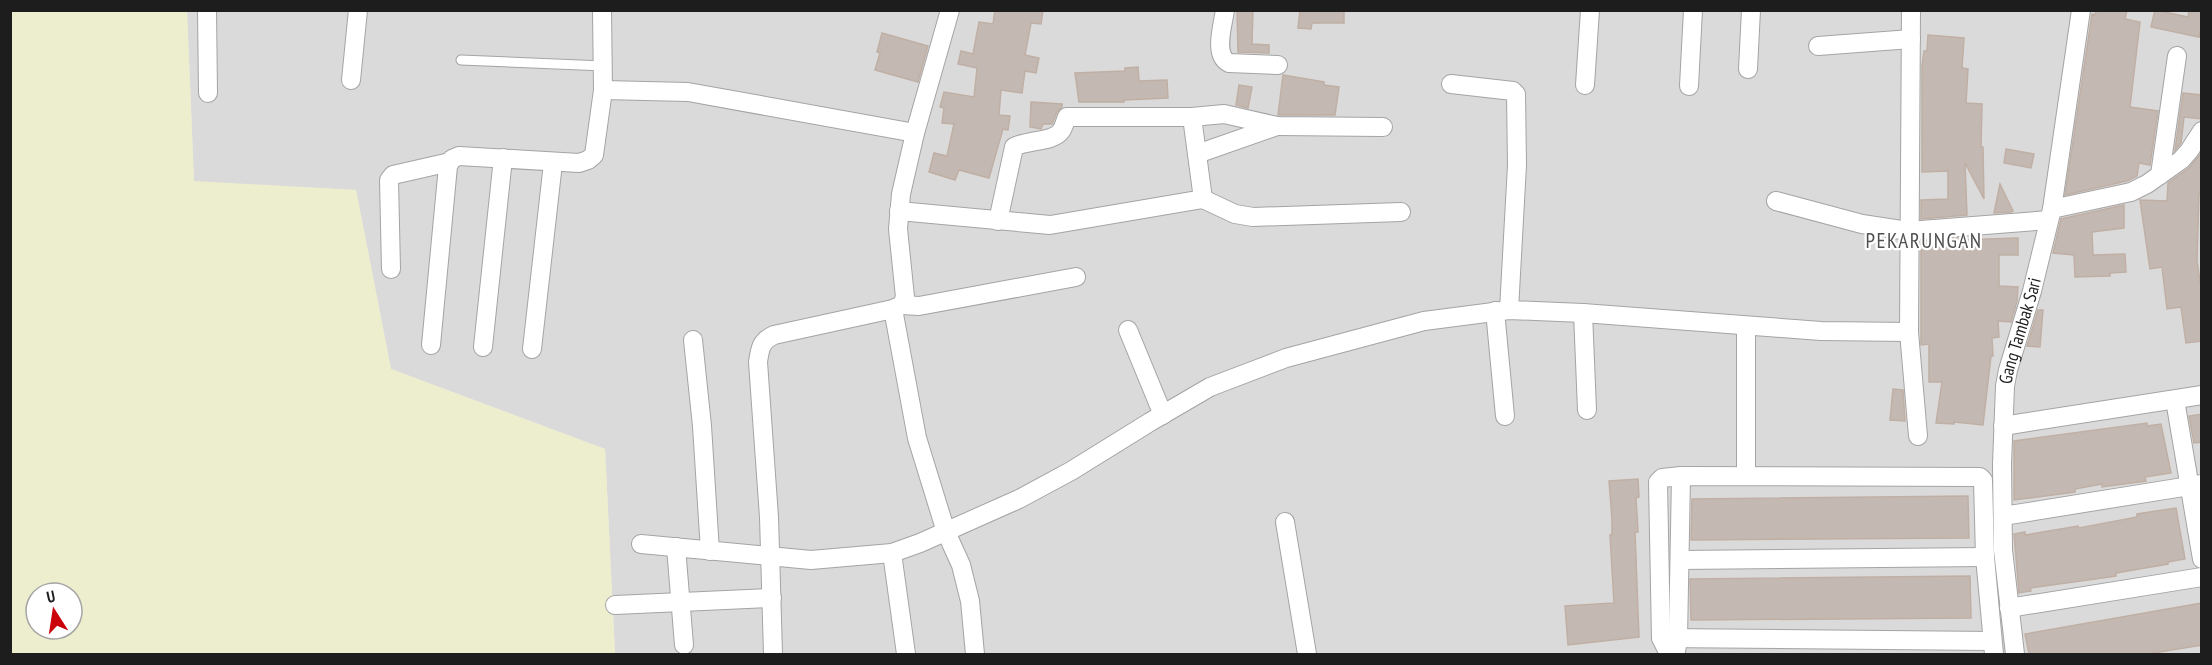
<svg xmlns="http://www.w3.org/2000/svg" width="2212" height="665" font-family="'PT Sans Narrow',sans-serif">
<rect width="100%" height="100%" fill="#eeeae2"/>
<path fill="#dbdada" d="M 187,11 L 2201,11 L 2201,654 L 615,654 L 605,449 L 391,369 L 356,190 L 194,182 Z"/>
<path fill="#edeecd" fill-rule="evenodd" d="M 10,11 L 187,11 L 194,181 L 356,190 L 391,369 L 605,449 L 615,654 L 11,654 ZM 36,593 L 72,593 L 72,629 L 36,629 Z"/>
<path fill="#c3b9b2" stroke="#c0afa4" stroke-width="1.5" d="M 995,10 L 1043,10 L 1041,24 L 1031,23 L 1025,55 L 1039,58 L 1036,73 L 1025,71 L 1022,93 L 1001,90 L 999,115 L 1010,116 L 1008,130 L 1003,129 L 989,178 L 959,170 L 955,180 L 929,172 L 934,153 L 947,156 L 954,124 L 942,123 L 944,108 L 940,107 L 944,92 L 974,97 L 977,68 L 958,64 L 961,51 L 973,54 L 979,22 L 993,24 Z
M 1237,10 L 1253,10 L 1252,44 L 1269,45 L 1269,53 L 1238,52 Z
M 1300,10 L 1344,10 L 1344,23 L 1312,23 L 1311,29 L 1298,28 Z
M 2096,10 L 2127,10 L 2125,19 L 2140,22 L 2130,107 L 2158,111 L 2150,165 L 2139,163 L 2137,176 L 2127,181 L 2065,195 L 2092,14 L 2095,15 Z
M 2155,10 L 2188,17 L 2189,10 L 2202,10 L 2202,26 L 2199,37 L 2151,27 Z
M 882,33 L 928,46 L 918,82 L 875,70 L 880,53 L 877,52 Z
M 1928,35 L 1964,38 L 1962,68 L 1968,69 L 1966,103 L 1982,104 L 1981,147 L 1983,147 L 1984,199 L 1965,163 L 1967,215 L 1921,219 L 1921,200 L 1948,199 L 1948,171 L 1922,172 L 1922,66 L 1924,51 L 1927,51 Z
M 1138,67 L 1139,81 L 1167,80 L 1168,98 L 1124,100 L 1124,102 L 1079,102 L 1075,73 L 1125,71 L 1125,68 Z
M 1283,75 L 1324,82 L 1324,85 L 1339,87 L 1335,115 L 1278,115 Z
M 1239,85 L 1252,87 L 1248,108 L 1236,105 Z
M 2183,93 L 2202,95 L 2202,119 L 2184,117 L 2181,143 L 2175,150 Z
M 1031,102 L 1062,104 L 1062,107 L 1057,112 L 1052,124 L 1043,124 L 1041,129 L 1030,127 Z
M 2006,149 L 2034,154 L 2031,168 L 2004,163 Z
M 2202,152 L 2202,194 L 2199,194 L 2197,261 L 2202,294 L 2202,341 L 2186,343 L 2181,307 L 2167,309 L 2162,267 L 2150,269 L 2140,200 L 2167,201 L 2168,183 L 2189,168 Z
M 2000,184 L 2013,211 L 2011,212 L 1994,213 Z
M 2124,205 L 2124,228 L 2092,232 L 2093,255 L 2125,254 L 2126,272 L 2110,273 L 2110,276 L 2075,277 L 2074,255 L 2053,253 L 2061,219 Z
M 1960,238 L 1956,240 L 2018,238 L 2018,255 L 1999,255 L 1999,286 L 2018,287 L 2017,301 L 2011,322 L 1998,321 L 1999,337 L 1992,338 L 1993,356 L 1991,356 L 1983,425 L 1954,422 L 1954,424 L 1936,423 L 1942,382 L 1929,382 L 1929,344 L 1921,345 L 1921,241 Z
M 2038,310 L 2043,310 L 2040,347 L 2027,346 Z
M 1893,389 L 1903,390 L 1905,421 L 1890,420 Z
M 2202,414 L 2202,442 L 2194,443 L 2189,416 Z
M 2147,423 L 2147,426 L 2161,424 L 2171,473 L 2145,477 L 2146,481 L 2102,487 L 2102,484 L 2075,489 L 2075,492 L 2014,500 L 2014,441 Z
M 1638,479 L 1639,497 L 1636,498 L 1638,532 L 1635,532 L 1639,637 L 1568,645 L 1565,606 L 1614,603 L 1610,535 L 1612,535 L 1612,519 L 1609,481 Z
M 1968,496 L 1969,538 L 1691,540 L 1692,499 Z
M 2176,508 L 2185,559 L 2168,562 L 2168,564 L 2116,573 L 2116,576 L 2030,588 L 2031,591 L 2019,593 L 2014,534 L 2025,532 L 2025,535 L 2078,526 L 2079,528 L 2137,517 L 2137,514 Z
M 1970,576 L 1971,618 L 1691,620 L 1690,579 Z
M 2202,603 L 2202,645 L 2147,654 L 2029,654 L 2025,634 Z"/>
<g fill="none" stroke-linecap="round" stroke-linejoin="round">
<defs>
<path id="service" d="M 461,60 L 604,66"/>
<g id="minor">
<path d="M 207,10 L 208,93"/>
<path d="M 1225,10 C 1223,25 1213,55 1229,63 L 1278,65"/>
<path d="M 1911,10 L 1909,332 L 1918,436"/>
<path d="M 1818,46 L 1911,39"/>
<path d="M 1748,69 L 1751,10"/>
<path d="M 351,80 L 358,10"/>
<path d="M 1451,84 L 1513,91 L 1516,94 L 1517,165 L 1509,310"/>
<path d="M 1585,85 L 1590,10"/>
<path d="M 1689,86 L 1693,10"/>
<path d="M 603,90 L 688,92 L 915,133"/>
<path d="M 1192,117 L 1203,199"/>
<path d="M 1197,154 L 1277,126"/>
<path d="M 2160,175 L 2177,56"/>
<path d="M 1776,201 L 1862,224 L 1908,231 L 2049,220"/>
<path d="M 2052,209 L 2131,192 L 2147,184 L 2181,160 L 2189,151 L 2202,131"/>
<path d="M 899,211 L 1050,225 L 1203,199 L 1235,214 L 1253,217 L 1401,212"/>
<path d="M 998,221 L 1014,147 C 1026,140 1054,142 1061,131 C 1064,127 1065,121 1067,117 L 1192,117 L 1224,114 L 1277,126 L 1383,127"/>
<path d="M 391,269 L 389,180 L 393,175 L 450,162"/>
<path d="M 902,305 L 919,306 L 1076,277"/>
<path d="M 893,309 L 917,438 L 946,532 L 961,565 L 970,601 L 975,654"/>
<path d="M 1495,311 L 1505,416"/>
<path d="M 1583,313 L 1587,410"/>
<path d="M 1746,326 L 1746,475"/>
<path d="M 1128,330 L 1163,415"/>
<path d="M 693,340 L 702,426 L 710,551"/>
<path d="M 431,345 L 448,166 L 452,159 L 459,156 L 579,163 L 588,160 L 594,155 L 603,90 L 602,10"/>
<path d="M 483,347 L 503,158"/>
<path d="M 532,349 L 553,163"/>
<path d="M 2175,400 L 2202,559"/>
<path d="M 2003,426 L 2202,395"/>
<path d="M 2003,516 L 2202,484"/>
<path d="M 1285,522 L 1307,654"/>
<path d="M 641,544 L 811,560 L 892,553 L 920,543 L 1019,499 L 1071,471 L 1150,422 L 1210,387 L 1286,358 L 1424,321 L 1509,310 L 1583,313 L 1821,331 L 1909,332"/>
<path d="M 676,547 L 684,645"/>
<path d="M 892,553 L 906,654"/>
<path d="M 1680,560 L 1985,557"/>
<path d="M 615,605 L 772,598"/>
<path d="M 2009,608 L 2202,577"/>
<path d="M 1661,638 L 1992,641"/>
<path d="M 1676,651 L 1678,639 L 1681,476"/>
<path d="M 773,654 L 769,517 L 758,362 C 760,348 761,341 774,335 L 893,309 L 902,305 L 905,297 L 898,229 L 901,194 L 915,133 L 950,10"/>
<path d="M 1669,654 L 1661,638 L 1658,482 L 1662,478 L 1681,476 L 1980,477 L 1983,480 L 1985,557 L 1994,654"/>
<path id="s1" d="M 2015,654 L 2003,550 L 2002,464 L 2005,386 L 2008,370 L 2032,291 L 2052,209 L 2081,10"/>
</g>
</defs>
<use href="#service" stroke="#a4a4a4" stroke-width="11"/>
<use href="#minor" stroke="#a4a4a4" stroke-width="20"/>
<use href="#service" stroke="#fff" stroke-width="9"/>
<use href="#minor" stroke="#fff" stroke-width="18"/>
</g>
<g text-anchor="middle" stroke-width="4.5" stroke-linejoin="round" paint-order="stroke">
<g font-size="18" fill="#1d1d1d" stroke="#fff">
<text dy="6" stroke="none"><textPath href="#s1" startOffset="326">Gang Tambak Sari</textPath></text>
</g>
<g font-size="21" letter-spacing="1.5" fill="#505050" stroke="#fff">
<text x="1924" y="248">PEKARUNGAN</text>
</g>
</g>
<rect width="2212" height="665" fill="none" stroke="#1d1d1d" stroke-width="24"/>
<g transform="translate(54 611) rotate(348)"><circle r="28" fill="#ffffff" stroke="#a5a5a5" stroke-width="1.5"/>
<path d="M0-4.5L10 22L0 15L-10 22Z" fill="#ca000a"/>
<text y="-9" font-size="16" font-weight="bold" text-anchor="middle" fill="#1d1d1d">U</text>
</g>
</svg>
